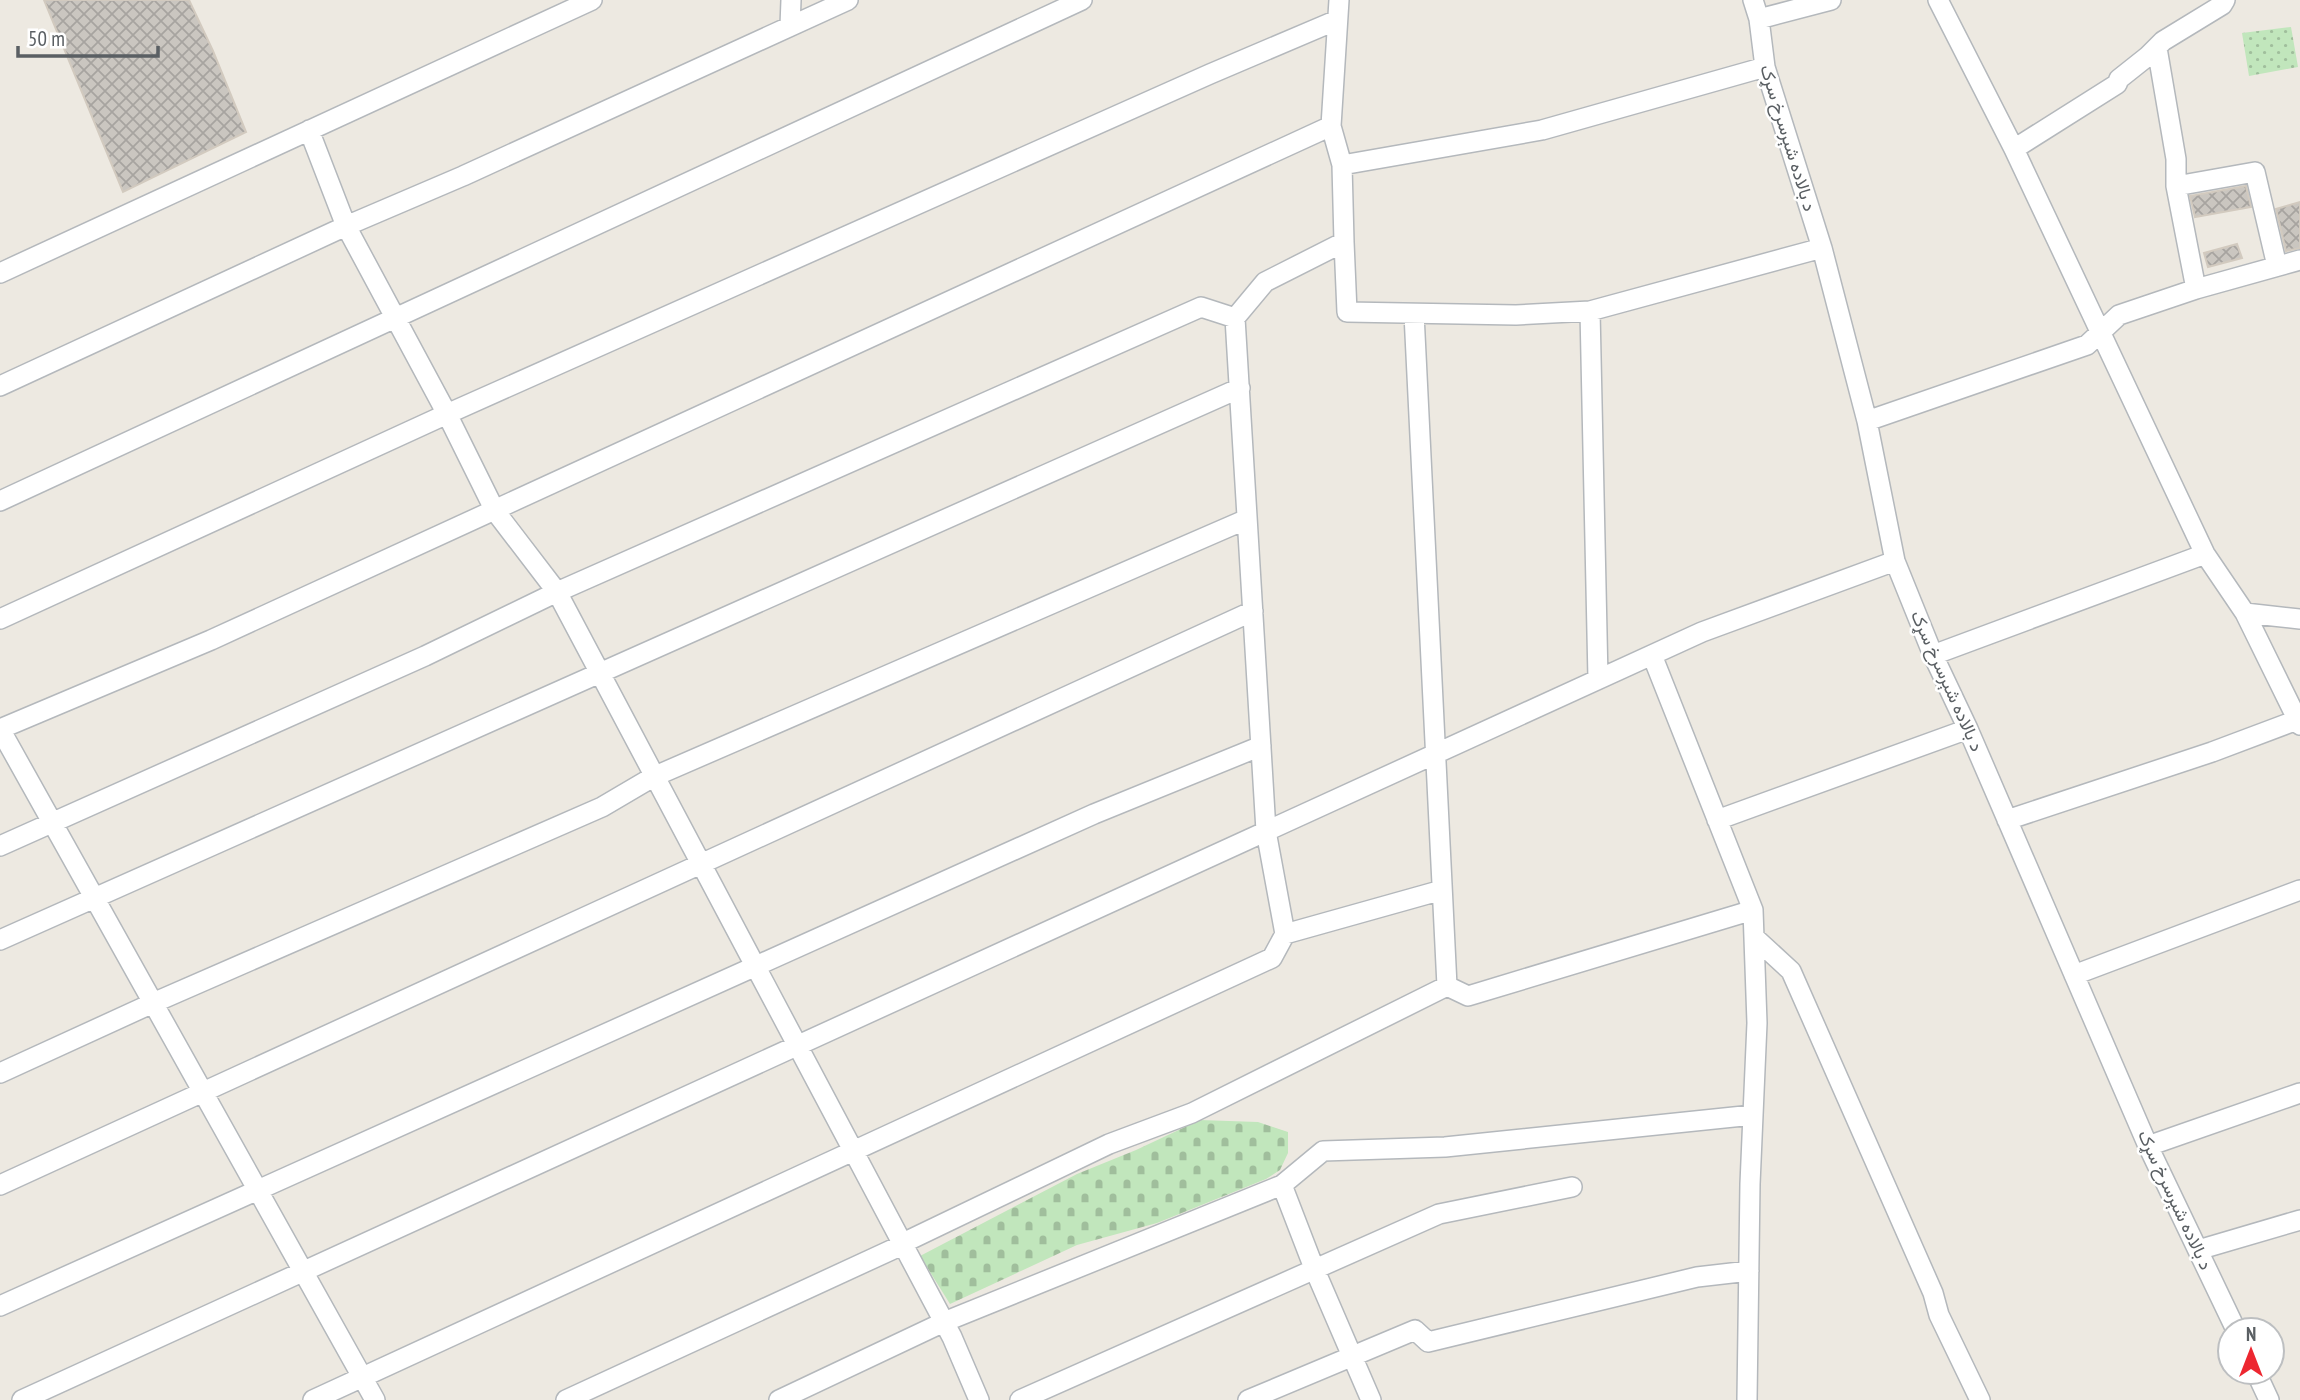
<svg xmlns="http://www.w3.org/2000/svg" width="2300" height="1400" font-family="'PT Sans Narrow',Vazirmatn,sans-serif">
<defs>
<pattern id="cemetery-stones" width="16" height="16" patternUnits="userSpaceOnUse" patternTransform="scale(1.75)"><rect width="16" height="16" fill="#c1e6bc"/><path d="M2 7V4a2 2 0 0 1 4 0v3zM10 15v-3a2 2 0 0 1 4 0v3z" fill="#a0be9c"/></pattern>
<pattern id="garden-dots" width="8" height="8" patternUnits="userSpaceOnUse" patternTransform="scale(1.75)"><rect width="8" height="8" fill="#c1e6bc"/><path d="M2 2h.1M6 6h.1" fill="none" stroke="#a0be9c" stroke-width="1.8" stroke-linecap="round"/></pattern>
<pattern id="building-cross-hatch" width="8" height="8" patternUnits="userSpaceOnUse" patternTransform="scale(1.75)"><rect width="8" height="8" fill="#cac6c0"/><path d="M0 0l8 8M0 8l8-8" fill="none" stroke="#a7a4a0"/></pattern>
</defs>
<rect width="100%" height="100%" fill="#ede9e1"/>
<path fill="url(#cemetery-stones)" d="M 1200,1120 L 1258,1122 L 1288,1132 L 1288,1153 L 1280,1170 L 1266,1179 L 1157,1223 L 1077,1245 L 950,1304 L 920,1256 L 1077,1174 L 1136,1150 Z"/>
<path fill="url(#garden-dots)" d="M 2291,27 L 2298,67 L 2249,76 L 2242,33 Z"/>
<path fill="url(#building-cross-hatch)" stroke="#d2cabf" stroke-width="2" d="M 44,0 L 189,0 L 213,51 L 246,132 L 123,192 Z
M 2246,186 L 2251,207 L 2195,217 L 2190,196 Z
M 2300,202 L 2300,248 L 2286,251 L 2276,209 Z
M 2237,244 L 2242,258 L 2208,267 L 2204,253 Z"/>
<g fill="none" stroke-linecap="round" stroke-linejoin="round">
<defs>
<path id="minor" d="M 1753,0 L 1759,19 L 1765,67 L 1822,248 L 1867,421 L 1895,561 L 1933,655 L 1968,729 L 2148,1146 L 2236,1330
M 1938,0 L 2014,149 L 2205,554 L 2245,613 L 2300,725
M 1759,19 L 1831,0
M 790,26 L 791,0
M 2157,48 L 2176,159 L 2176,186
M 309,130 L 346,226 L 447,414 L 495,511 L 557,592 L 952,1337 L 979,1400
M 2014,149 L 2117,84 L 2119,79 L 2148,56 L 2163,41 L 2222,5 L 2225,0
M 1342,165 L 1542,130 L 1765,67
M 1344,242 L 1347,312 L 1516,315 L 1590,311 L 1822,248
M 0,273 L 592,0
M 2196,289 L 2176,186 L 2255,172 L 2277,266
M 1590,311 L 1598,679
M 1414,314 L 1447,986
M 0,386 L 346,226 L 463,176 L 848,0
M 1867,421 L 2087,345 L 2119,315 L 2196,289 L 2300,260
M 0,501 L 1082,0
M 2245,613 L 2300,619
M 0,619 L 447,414 L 1210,74 L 1337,20
M 1652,655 L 1753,910 L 1757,1023 L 1750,1184 L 1747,1400
M 1933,655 L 2205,554
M 0,729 L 211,640 L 1331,126
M 0,729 L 375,1400
M 1717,820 L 1968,729
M 2007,820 L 2212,752 L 2297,720
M 0,846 L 425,656 L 557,592 L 1201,307 L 1235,318
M 1285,934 L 1266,831 L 1235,318 L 1265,282 L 1344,242 L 1342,165 L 1331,126 L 1339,0
M 1754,937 L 1791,971 L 1933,1293 L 1939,1315 L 1980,1400
M 0,940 L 1240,388
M 2074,975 L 2300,890
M 0,1073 L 153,1003 L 602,807 L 653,777 L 1247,519
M 2148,1146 L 2300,1093
M 0,1185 L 1253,611
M 1282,1185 L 1314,1268 L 1371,1400
M 2198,1250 L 2300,1220
M 0,1306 L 1094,814 L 1261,746
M 2256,1372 L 2269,1400
M 22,1400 L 1702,632 L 1895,561
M 313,1400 L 1272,958 L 1285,934 L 1442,890
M 566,1400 L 900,1246 L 903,1243 L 1109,1144 L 1192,1113 L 1447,986 L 1468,996 L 1753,910
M 779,1400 L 944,1322 L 1282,1185 L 1323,1151 L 1445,1147 L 1753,1115
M 1020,1400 L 1439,1214 L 1572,1187
M 1248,1400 L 1415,1330 L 1428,1342 L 1697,1277 L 1749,1271"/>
</defs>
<use href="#minor" stroke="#b4b8bc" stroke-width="22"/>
<use href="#minor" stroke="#fff" stroke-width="19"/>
</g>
<g text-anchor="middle" stroke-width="5" stroke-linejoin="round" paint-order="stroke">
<g font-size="18" fill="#5a5f63" stroke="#fff">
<text transform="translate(1788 138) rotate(73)" y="6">د بالاده شېرسرخ سړک</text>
<text transform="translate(1947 681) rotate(66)" y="6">د بالاده شېرسرخ سړک</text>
<text transform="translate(2175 1200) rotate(65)" y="6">د بالاده شېرسرخ سړک</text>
</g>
</g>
<g transform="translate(2251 1351)"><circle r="33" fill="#ffffff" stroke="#bdbfc1" stroke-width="2"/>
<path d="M0-5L12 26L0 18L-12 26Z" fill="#ed2730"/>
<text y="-10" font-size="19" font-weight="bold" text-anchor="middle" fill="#5a5f63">N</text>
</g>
<path d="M18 46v10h140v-10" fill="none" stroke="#5a5f63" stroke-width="3.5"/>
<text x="28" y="46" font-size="21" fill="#5a5f63" stroke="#ffffff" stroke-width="5" paint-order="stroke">50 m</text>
</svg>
